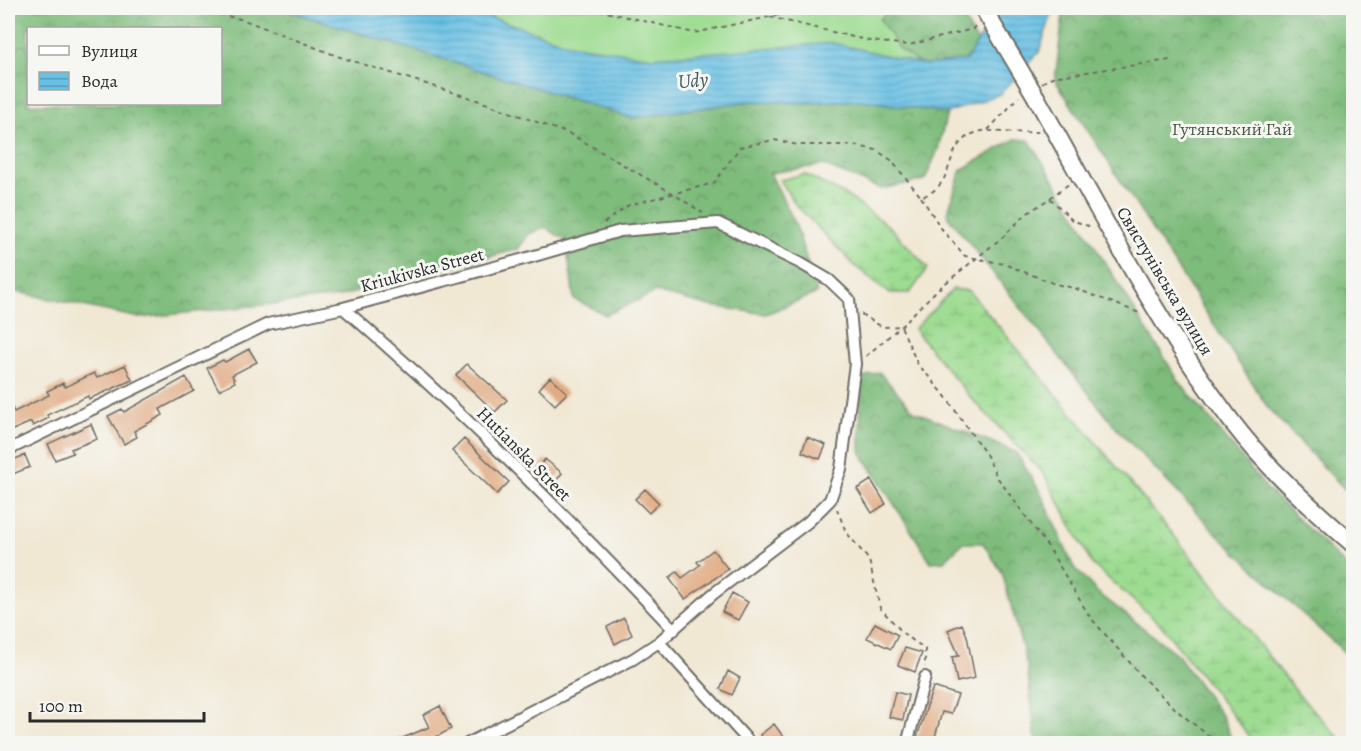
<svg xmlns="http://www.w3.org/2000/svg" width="1361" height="751" font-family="Alegreya,serif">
<defs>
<pattern id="forest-crowns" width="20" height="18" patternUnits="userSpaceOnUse" patternTransform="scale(1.5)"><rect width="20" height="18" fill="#7ebc7b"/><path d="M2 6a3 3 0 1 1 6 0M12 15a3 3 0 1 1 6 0" fill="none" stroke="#679965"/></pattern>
<pattern id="wetland-marsh" width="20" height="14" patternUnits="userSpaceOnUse" patternTransform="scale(1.5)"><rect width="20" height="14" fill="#9ddc91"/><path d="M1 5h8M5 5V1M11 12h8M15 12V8" fill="none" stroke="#87bd7d"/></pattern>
<pattern id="water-rules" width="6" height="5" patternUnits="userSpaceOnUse" patternTransform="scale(1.5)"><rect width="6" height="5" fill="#68c1e5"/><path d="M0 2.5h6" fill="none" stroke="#569dba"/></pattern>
</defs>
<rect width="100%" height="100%" fill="#f6f6f2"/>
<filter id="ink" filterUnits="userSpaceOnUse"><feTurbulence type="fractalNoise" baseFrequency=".0167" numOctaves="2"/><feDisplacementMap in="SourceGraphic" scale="12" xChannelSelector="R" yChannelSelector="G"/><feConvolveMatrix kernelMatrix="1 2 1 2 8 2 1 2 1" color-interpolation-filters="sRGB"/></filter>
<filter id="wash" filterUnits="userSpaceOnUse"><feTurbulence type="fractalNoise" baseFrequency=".008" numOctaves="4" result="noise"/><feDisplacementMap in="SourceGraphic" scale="24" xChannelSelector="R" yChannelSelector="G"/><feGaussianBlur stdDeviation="1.35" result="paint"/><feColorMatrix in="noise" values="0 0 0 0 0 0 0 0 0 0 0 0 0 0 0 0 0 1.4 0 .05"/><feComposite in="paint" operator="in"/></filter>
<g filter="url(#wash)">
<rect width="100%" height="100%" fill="#f1e8d4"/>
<path fill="#9ddc91" stroke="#64845e" stroke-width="1.5" d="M 464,8 L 944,8 L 923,66 L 652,62 L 569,44 Z"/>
<path fill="url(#forest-crowns)" stroke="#547453" stroke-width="1.5" fill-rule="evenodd" d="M 8,8 L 280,8 L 632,118 L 751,101 L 803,103 L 860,100 L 947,113 L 938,149 L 925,180 L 881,189 L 823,165 L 770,173 L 795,223 L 817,293 L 766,314 L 710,306 L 656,292 L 606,315 L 574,299 L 566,241 L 545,227 L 529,234 L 518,249 L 338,297 L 139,318 L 8,290 ZM 28,28 L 220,28 L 220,104 L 28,104 Z
M 891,8 L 957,8 L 978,43 L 966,60 L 923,66 L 900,50 L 880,19 Z
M 1064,8 L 1353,8 L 1353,498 L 1268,408 L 1055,80 Z
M 1015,139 L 1029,140 L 1178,380 L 1267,489 L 1353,572 L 1353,671 L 1346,654 L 1225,542 L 1117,429 L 947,215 L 961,170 Z
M 879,372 L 914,411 L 1016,452 L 1042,495 L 1073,566 L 1097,592 L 1178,655 L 1223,718 L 1233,743 L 1036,743 L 1027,665 L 1002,572 L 983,543 L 963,543 L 944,561 L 931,562 L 860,451 L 861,378 Z"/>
<path fill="url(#wetland-marsh)" stroke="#64845e" stroke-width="1.5" d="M 804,174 L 847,196 L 890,227 L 928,268 L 910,293 L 889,293 L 855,266 L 795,204 L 780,180 Z
M 953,289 L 969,291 L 1172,533 L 1299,695 L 1344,743 L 1255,743 L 1161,625 L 1092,564 L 1044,474 L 971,398 L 914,329 Z"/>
<path fill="url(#water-rules)" stroke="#4a7688" stroke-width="1.5" d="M 280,8 L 464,8 L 569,44 L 652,57 L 833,43 L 926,65 L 966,60 L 999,8 L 1054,8 L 1039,52 L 1000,94 L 947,113 L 860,100 L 803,103 L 751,101 L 632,118 Z"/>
<g id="blocks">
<path fill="#e1ab83" d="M 249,349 L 257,362 L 232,375 L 235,382 L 219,390 L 207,368 L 223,360 L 225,362 Z
M 467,364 L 507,400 L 495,412 L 456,375 Z
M 125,365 L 132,380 L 89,399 L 88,396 L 47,415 L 49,418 L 33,426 L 31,422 L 8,432 L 8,398 L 14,412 L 49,395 L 47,391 L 63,383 L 65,387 L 94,373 L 97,378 Z
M 186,377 L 194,391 L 160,409 L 163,415 L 134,431 L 137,437 L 124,444 L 108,416 L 122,409 L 124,412 Z
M 550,377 L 567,393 L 555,405 L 539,389 Z
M 91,424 L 97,439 L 71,449 L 73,453 L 55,460 L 48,444 Z
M 807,437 L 826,445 L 820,459 L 802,452 Z
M 464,439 L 509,482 L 497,494 L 452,451 Z
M 25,455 L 30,467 L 8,476 L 8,462 Z
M 545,459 L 562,473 L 549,490 L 533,474 Z
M 871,480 L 886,504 L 872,513 L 857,489 Z
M 645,489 L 659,503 L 649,513 L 635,499 Z
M 713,550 L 728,569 L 685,599 L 669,578 L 677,572 L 682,578 L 700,565 L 697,562 Z
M 732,593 L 748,602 L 738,620 L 722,612 Z
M 624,618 L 632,635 L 615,644 L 607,627 Z
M 875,623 L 898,635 L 891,649 L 867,638 Z
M 962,624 L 967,636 L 975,678 L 957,682 L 952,657 L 959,656 L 948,630 Z
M 905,648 L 922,653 L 915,672 L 898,665 Z
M 728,671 L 740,678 L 732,695 L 720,689 Z
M 933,687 L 958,695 L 951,714 L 942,712 L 933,744 L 915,744 Z
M 895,692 L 908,695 L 903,720 L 889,717 Z
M 440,706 L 451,729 L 423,744 L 389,744 L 429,727 L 423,715 Z
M 774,724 L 785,739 L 779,744 L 766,744 L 760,735 Z"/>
</g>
</g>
<g filter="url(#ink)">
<use href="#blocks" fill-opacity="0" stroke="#706d66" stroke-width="1.5"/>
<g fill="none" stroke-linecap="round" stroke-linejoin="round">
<defs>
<path id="street" d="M 343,308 C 460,408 568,518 674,630
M 8,450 L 268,324 L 343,308 L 524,259 L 620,231 L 718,223 L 800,263 L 829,280 L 849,299 L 855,364 L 841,469 L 830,500 L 808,522 L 713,594 L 659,642 L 633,659 L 467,744
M 659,642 L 751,744
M 907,744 L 925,677"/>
<path id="primary" d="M 1036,97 C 1098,207 1155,321 1232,422 C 1267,468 1310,507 1354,545"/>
</defs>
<use href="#street" stroke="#706d66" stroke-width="14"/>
<use href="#primary" stroke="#706d66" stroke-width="20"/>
<path stroke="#706d66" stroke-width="2" stroke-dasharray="4.5 4.5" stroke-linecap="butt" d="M 193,8 L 244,20 L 340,57 L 474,99 L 572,135 L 672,193 L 703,213
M 590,8 L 694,33 L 811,8
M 770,17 L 870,41 L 909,45 L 973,29 L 977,23
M 1042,83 L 1052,77 L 1170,60
M 988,130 L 1019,97
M 921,197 L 941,228 L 965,256 L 1004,264 L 1055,284 L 1074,288 L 1142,314
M 1050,198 L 1070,183
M 604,223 L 629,205 L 714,183 L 740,147 L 774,140 L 798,145 L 854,145 L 876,150 L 891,160 L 921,197 C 959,185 941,145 975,133 C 985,129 992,131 1003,132 C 1015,133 1028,132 1040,132
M 861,314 L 882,327 L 901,326 L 917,363 L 943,393 L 987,456 L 997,477 L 1048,547 L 1090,617 L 1145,680 L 1181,714 L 1219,744
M 866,356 L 901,326 L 937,290 L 1004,236 L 1025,215 L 1050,198 L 1072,220 L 1088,226 L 1090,224
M 837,509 L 846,532 L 869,560 L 880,608 L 904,634 L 925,649 L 925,667"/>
<use href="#street" stroke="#fff" stroke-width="10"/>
<use href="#primary" stroke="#fff" stroke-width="16"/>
<defs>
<path id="primary-bridge" d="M 983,8 L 1036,97"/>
</defs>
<use href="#primary-bridge" stroke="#706d66" stroke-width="20" stroke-linecap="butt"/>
<use href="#primary-bridge" stroke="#fff" stroke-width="16"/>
</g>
</g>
<g text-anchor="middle" stroke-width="6" stroke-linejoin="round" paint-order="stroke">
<g font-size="18" fill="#485744" stroke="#f6f6f2">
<text x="1232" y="135">Гутянський Гай</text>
</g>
<g font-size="18" fill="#2b2b2b" stroke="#f6f6f2">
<text transform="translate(422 270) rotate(-15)" y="6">Kriukivska Street</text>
<text transform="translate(1165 281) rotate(59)" y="6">Свистунівська вулиця</text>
<text transform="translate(524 454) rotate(45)" y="6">Hutianska Street</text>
</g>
<g font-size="20" font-style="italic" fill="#3d5863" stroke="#f6f6f2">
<text transform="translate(693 80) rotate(-5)" y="7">Udy</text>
</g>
</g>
<rect width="1361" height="751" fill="none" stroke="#f6f6f2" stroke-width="30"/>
<rect x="27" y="27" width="195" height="78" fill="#f6f6f2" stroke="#a5a5a2" stroke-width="1.5"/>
<rect x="39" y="46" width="30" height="9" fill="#ffffff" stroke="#a5a5a2" stroke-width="1.5"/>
<text x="81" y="57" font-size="18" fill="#2b2b2b">Вулиця</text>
<rect x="39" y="72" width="30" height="18" fill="url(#water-rules)" stroke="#a5a5a2" stroke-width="1.5"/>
<text x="81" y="87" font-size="18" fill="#2b2b2b">Вода</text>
<path d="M30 712v9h174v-9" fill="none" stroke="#2b2b2b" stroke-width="3"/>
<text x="39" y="712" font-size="18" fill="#2b2b2b" stroke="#f6f6f2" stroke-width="4.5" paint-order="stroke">100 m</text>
</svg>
